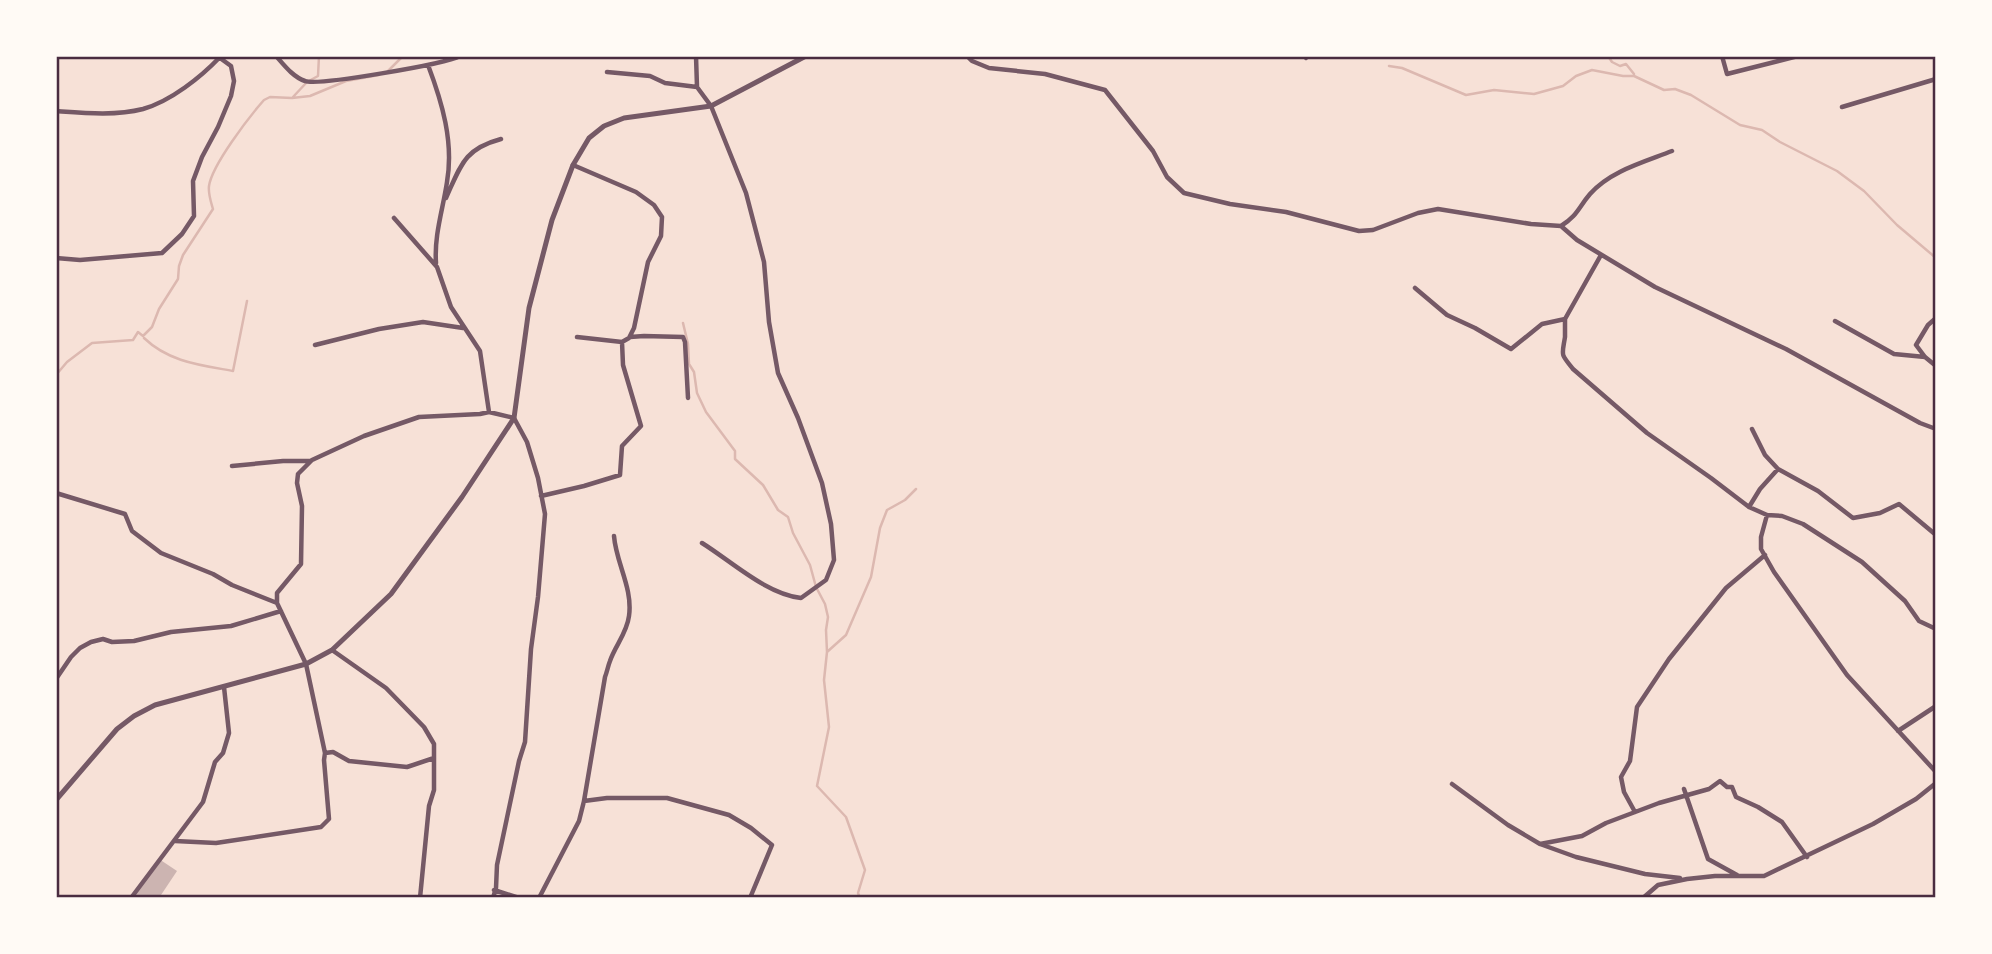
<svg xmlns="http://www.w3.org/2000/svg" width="1992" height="954" font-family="Mulish,sans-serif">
<rect width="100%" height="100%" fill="#f7e1d7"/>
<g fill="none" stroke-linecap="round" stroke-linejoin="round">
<path stroke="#dcb8b0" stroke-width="2.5" d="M 440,56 L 451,57
M 1608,56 L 1612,62 L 1620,66 L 1626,64 L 1634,74
M 1389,66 L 1402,68 L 1466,95 L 1494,90 L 1534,94 L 1563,86 L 1576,76 L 1592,70 L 1623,76 L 1634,76 L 1664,90 L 1675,89 L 1691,95 L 1740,125 L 1762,130 L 1780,142 L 1837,171 L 1864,191 L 1897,225 L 1936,258
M 388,71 L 403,56
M 293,97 L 307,82 L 318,76 L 319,56
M 683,323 L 688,344 L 689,364 L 694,372 L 697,393 L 706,412 L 735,451 L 735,459 L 763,485 L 778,510 L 788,517 L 793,533 L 810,565 L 816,587 L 825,604 L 828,617 L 826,630 L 827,652
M 144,338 C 169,362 200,365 233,371 L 247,301
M 56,375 L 67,362 L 92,343 L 133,340 L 138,332 L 143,336 L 152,327 L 159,309 L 178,279 L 179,266 L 183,255 L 213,209 C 211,202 208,194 209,186 C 212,165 249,117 264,100 L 270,97 L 292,98 L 310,96 L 346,81 L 379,75
M 860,898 L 858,893 L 865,870 L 846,817 L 817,786 L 829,727 L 824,680 L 827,652 L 846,635 L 871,577 L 880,528 L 887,510 L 905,500 L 916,489"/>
</g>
<path fill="#ccb4b1" d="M 159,859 L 177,871 L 159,898 L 131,898 Z"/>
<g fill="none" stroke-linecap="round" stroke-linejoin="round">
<path stroke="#755966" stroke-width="4.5" d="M 276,56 C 284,65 293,77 305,81 C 318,86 445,64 460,56
M 696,56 L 697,87 L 711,106 L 746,193 L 764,262 L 769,322 L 778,373 L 798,418 L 822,483 L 831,524 L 834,560 L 826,580 L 801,598 C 766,594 731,561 702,543
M 967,56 L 972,61 L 989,68 L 1045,74 L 1105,90 L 1153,151 L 1167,177 L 1184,193 L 1230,204 L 1286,212 L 1359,231 L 1373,230 L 1418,213 L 1438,209 L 1531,224 L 1561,226 L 1577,240 L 1655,287 L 1786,349 L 1920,423 L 1936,429
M 1304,56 L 1306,58
M 1722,56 L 1727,74 L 1798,56
M 428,65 C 442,102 454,142 447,182 C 443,209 434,235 436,263
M 607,72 L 650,76 L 665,83 L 697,87
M 1842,107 L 1936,79
M 56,111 C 84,113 116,116 143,109 C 171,101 201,77 220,57
M 446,198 C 461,165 464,149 501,139
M 394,218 L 437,267 L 451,307 L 480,351 L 489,412
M 1561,226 C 1578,215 1578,208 1590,194 C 1610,171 1644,162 1672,151
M 56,258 L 80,260 L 162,253 L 182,234 L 194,216 L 193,181 L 202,157 L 218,127 L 231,96 L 234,81 L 231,66 L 220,58
M 1415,288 L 1447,315 L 1475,328 L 1511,349 L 1542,324 L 1565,319 L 1601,255
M 1936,318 L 1928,325 L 1916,345 L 1925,357 L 1936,366
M 1565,319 C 1565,325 1565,331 1565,337 C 1562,356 1560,353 1573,369 L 1647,433 L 1711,478 L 1749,507
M 1835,321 L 1894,354 L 1925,357
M 577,337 L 622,342
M 630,337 L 644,336 L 683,337 L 685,342 L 688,398
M 315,345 L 379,329 L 423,322 L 463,328
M 1752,429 L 1765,455 L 1778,469 L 1818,491 L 1853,518 L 1880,513 L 1899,504 L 1936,535
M 232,466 L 283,461 L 310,461
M 1778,469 L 1760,489 L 1749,507 L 1767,515 L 1782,516 L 1803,524 L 1862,562 L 1905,601 L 1919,621 L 1936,629
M 56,493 L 125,514 L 132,531 L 161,553 L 213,574 L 232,585 L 277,603
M 541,496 L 584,486 L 620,475 L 622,446 L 641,426 L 623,365 L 622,342 L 629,338 L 634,328 L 648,262 L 661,236 L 662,217 L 654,205 L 636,192 L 573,165
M 1767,515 L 1761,537 L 1761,549 L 1774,572 L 1847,675 L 1936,772
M 332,650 L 386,688 L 424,727 L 434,744 L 434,790 L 429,806 L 420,898
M 56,679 L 71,657 L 80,648 L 91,642 L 103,639 L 112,642 L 134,641 L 171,632 L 231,626 L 281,611
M 1898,731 L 1936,706
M 325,753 L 306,664 L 277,603 L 277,593 L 301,564 L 302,506 L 297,483 L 298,474 L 312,460 L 364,436 L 419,417 L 480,414 L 489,412 L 514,418 L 527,442 L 538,478 L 545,514 L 538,597 L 531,649 L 525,742 L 519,761 L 497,865 L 496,888 L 493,898
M 1452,784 L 1508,825 L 1540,844 L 1576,857 L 1645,874 L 1680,878
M 1684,789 L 1708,859 L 1737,875
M 584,801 L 605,677 C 607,672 608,666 610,661 C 615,646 627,633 629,616 C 633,588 616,563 614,536
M 1635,812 L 1624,792 L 1621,777 L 1630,761 L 1637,707 L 1669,659 L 1726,588 L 1765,555
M 175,841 L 216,843 L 321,827 L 329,819 L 324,760 L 325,753 L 333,752 L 349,761 L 407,767 L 434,758
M 1540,844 L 1582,836 L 1606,823 L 1659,803 L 1709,789 L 1720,781 L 1727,787 L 1732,787 L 1736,797 L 1758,807 L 1782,822 L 1807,857
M 494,890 L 519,898
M 131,898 L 203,802 L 215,762 L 223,753 L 229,733 L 224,687
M 539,898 L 579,821 L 584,801 L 607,798 L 667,798 L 729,815 L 751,828 L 772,845 L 750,898
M 1643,898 L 1658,885 L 1687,879 L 1715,876 L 1764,876 L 1873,824 L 1916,799 L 1936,783"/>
<path stroke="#755966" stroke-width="5" d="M 56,800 L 117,729 L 134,716 L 155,705 L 306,664 L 332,650 L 391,594 L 462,497 L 514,418 L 529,308 L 552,220 L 573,165 L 589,138 L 604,126 L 624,118 L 711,106 L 806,56"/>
</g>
<rect width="1992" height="954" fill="none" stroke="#fffaf5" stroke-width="116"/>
<rect x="58" y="58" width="1876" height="838" fill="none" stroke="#4a2c40" stroke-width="2.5"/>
</svg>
